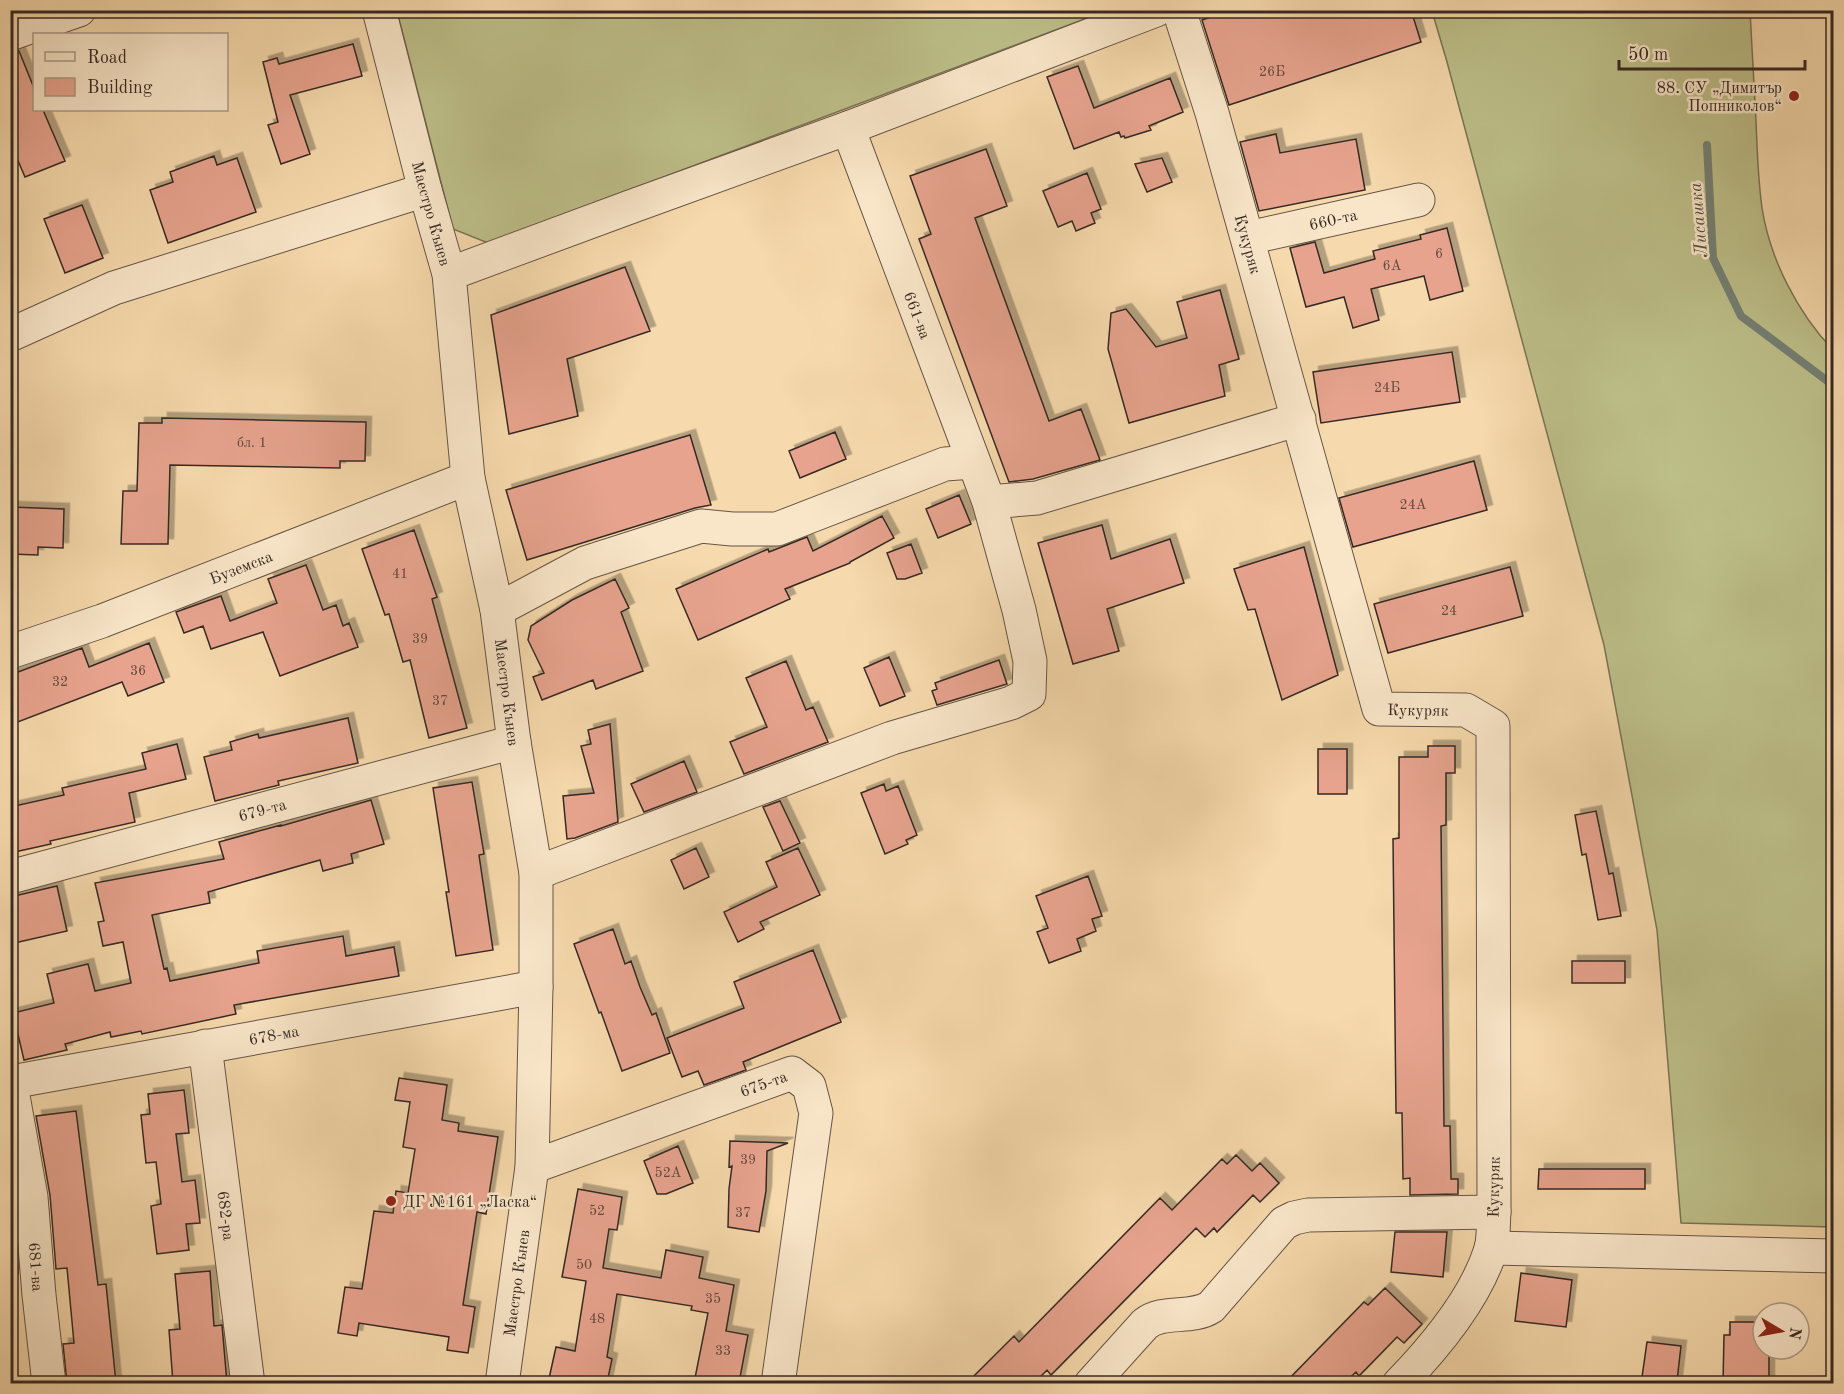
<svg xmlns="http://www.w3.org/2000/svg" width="1844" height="1394" font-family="'Old Standard TT',serif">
<defs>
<filter id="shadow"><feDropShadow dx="5.5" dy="-5.5" stdDeviation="0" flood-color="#0004"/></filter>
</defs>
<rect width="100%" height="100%" fill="#f6d9ac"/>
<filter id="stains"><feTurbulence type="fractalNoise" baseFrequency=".00333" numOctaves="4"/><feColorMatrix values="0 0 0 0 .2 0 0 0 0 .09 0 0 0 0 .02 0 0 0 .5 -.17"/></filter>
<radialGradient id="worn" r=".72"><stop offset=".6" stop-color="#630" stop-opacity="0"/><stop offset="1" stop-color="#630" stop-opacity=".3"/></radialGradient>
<path fill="#bdbf89" stroke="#7a7456" stroke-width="1.5" d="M 397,11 L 1106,11 L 488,243 L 453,229 Z
M 1432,11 L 1750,11 C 1752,47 1754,84 1756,121 C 1757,150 1758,179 1762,208 C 1770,259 1797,312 1833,350 L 1833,1227 L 1681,1223 L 1657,930 L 1604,645 L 1447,62 Z"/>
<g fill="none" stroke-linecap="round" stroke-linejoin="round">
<path stroke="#748075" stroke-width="8" d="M 1707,145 L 1713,258 L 1741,316 L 1834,386"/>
</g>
<path fill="#e7a38e" stroke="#362924" stroke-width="1.5" filter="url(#shadow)" d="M 1232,10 L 1411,10 L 1421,42 L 1229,105 L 1202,20 Z
M 353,44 L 362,76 L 290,95 L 310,154 L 281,164 L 268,125 L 278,122 L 263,62 L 277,58 L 279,64 Z
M 19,51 L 34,88 L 34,110 L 43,110 L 65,161 L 25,177 L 10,142 L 10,52 Z
M 1078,66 L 1094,108 L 1170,78 L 1183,112 L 1149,126 L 1151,130 L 1125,138 L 1124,136 L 1121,137 L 1119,132 L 1074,149 L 1047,77 Z
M 1276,134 L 1280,153 L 1356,139 L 1365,190 L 1259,211 L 1240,142 Z
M 986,149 L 1007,206 L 975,218 L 1049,421 L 1081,409 L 1100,460 L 1033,479 L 1009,482 L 919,239 L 931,234 L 910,176 Z
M 214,156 L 217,165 L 237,158 L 256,212 L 168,243 L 150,190 L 173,182 L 170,172 Z
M 1162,158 L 1172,182 L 1147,192 L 1135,164 Z
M 1087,173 L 1101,209 L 1091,213 L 1095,223 L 1076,231 L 1072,221 L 1058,227 L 1043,191 Z
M 82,205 L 103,258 L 65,273 L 44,219 Z
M 1447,228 L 1463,291 L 1430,300 L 1424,276 L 1371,289 L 1379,320 L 1353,328 L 1344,297 L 1306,307 L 1290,248 L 1315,242 L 1324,273 L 1375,259 L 1373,251 L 1421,239 L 1420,235 Z
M 625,267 L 650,331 L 567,359 L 578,416 L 509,434 L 491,315 Z
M 1220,290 L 1239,359 L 1219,365 L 1225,396 L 1129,423 L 1108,349 L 1111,313 L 1126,309 L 1156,347 L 1187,338 L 1177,302 Z
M 1452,352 L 1460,402 L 1321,423 L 1313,372 Z
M 162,418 L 366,422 L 365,461 L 340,461 L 340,468 L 170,465 L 168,544 L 121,544 L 123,491 L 137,491 L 139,423 L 162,423 Z
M 835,432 L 846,459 L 800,478 L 789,451 Z
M 690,435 L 711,505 L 695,508 L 527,560 L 506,490 Z
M 1474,461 L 1487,510 L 1353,547 L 1339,498 Z
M 959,495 L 971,524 L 938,538 L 926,509 Z
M 10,507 L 64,509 L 63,548 L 38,547 L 38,555 L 10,554 Z
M 882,516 L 894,538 L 850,562 L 850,563 L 785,589 L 790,599 L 698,640 L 676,589 L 768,549 L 769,552 L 807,537 L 813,551 Z
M 1102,525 L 1111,559 L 1170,539 L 1184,583 L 1107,609 L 1119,651 L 1073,664 L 1038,543 Z
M 414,530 L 437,597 L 432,599 L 467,728 L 429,738 L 410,660 L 403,662 L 389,614 L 385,615 L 362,549 Z
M 911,544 L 922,573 L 905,579 L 897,579 L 887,553 Z
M 1304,547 L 1338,675 L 1282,700 L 1255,609 L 1248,610 L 1234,569 Z
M 306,565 L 323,610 L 336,605 L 343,626 L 349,623 L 358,647 L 280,676 L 263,632 L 211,649 L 203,626 L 184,633 L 176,612 L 221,596 L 230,621 L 277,603 L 268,579 Z
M 1510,567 L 1523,616 L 1388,653 L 1374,604 Z
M 615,579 L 629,608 L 621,612 L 643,671 L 596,689 L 593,680 L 542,700 L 533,677 L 544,673 L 528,640 L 531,626 L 572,600 Z
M 149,643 L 164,682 L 128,696 L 122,682 L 10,725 L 10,675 L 82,648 L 89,667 Z
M 889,657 L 905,696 L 880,706 L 864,668 Z
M 999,660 L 1007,684 L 937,705 L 932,691 L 937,689 L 935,683 Z
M 786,661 L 806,710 L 813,707 L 828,742 L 744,774 L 730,742 L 767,727 L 746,678 Z
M 348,718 L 358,763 L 278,781 L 279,785 L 215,801 L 204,757 L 232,750 L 230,742 L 258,734 L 259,738 Z
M 610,724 L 618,822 L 575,838 L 567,839 L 563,796 L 594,793 L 581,746 L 591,744 L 588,730 Z
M 177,744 L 186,779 L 129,793 L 135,822 L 50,841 L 51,844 L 10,853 L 10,807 L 64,795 L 62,788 L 146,769 L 142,753 Z
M 1428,746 L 1455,746 L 1455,773 L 1446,773 L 1446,825 L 1441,826 L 1444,1126 L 1450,1126 L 1451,1179 L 1458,1179 L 1458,1194 L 1410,1195 L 1410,1178 L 1403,1179 L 1402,1113 L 1396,1113 L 1393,839 L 1399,838 L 1399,757 L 1428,757 Z
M 1318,749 L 1347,749 L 1347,794 L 1318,794 Z
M 684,761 L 697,792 L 644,812 L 631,784 Z
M 472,782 L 484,854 L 479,855 L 493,950 L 456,956 L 446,892 L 449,892 L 433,788 Z
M 884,784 L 886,791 L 898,786 L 917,835 L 906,840 L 908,844 L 885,854 L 861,793 Z
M 371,800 L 384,844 L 351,854 L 353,863 L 323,871 L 320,860 L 208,892 L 210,903 L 152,915 L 164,969 L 167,968 L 170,981 L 259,963 L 257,951 L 343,936 L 346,956 L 394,947 L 399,976 L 234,1005 L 236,1014 L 142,1034 L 141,1031 L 111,1037 L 110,1032 L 65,1044 L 67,1050 L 24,1060 L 13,1013 L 54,1003 L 47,974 L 88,964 L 95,991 L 131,983 L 123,942 L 103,946 L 98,922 L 104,921 L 95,883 L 224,859 L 219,842 L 281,825 L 281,826 Z
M 780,801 L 800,843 L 783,851 L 763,807 Z
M 1596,811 L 1609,874 L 1613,873 L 1621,916 L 1598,920 L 1586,854 L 1582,855 L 1575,815 Z
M 696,848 L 709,877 L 684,889 L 671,860 Z
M 798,848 L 820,895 L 760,922 L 764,929 L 738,942 L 724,912 L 777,887 L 766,862 Z
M 1088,876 L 1102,916 L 1092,919 L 1096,931 L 1077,939 L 1081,951 L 1049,963 L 1037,932 L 1048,928 L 1036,896 Z
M 57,886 L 67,931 L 10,944 L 10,897 Z
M 613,929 L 625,964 L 631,961 L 640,987 L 652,1015 L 656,1013 L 670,1053 L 622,1071 L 601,1012 L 599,1013 L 574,944 Z
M 813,950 L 841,1022 L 743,1062 L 746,1070 L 704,1085 L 698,1071 L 682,1077 L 667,1038 L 744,1008 L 734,982 Z
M 1572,961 L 1625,961 L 1625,983 L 1572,983 Z
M 399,1078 L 447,1085 L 442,1120 L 459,1123 L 458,1131 L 498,1137 L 486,1214 L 477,1212 L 463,1305 L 475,1307 L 468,1353 L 447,1350 L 449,1337 L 359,1323 L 357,1336 L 338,1333 L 345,1287 L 362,1289 L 374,1211 L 393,1213 L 396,1191 L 408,1193 L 415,1149 L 403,1147 L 410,1102 L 395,1100 Z
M 184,1090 L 189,1133 L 176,1134 L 182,1182 L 195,1180 L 200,1223 L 186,1224 L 189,1250 L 157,1254 L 151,1206 L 161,1204 L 156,1162 L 146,1163 L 141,1115 L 150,1114 L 148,1094 Z
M 76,1111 L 98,1285 L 106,1284 L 116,1383 L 67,1383 L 63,1344 L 74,1343 L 67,1268 L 56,1269 L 50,1195 L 36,1116 Z
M 730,1141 L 788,1143 L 767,1151 L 766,1191 L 759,1232 L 728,1227 L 729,1189 L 732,1166 L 729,1167 Z
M 678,1146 L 693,1183 L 666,1194 L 657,1194 L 644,1161 Z
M 1236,1155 L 1252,1171 L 1260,1163 L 1279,1183 L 1260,1202 L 1253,1195 L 1217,1232 L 1214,1228 L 1205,1237 L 1196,1228 L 1051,1375 L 1047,1370 L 1034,1383 L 967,1383 L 1014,1336 L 1019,1342 L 1160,1198 L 1172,1210 L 1222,1159 L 1227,1164 Z
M 1539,1169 L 1645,1169 L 1645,1189 L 1538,1189 Z
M 578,1189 L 622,1197 L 617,1230 L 609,1229 L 603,1268 L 661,1278 L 666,1250 L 703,1257 L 699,1278 L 734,1285 L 726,1331 L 748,1335 L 739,1383 L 694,1383 L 708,1313 L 691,1310 L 692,1306 L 617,1294 L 607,1357 L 612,1359 L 607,1383 L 548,1383 L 556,1347 L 575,1351 L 586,1281 L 562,1277 Z
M 1395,1232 L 1447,1232 L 1443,1277 L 1391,1272 Z
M 16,1241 L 18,1274 L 10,1275 L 10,1242 Z
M 210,1271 L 214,1326 L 222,1325 L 227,1383 L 173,1383 L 169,1330 L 180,1329 L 175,1274 Z
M 1521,1273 L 1572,1280 L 1566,1327 L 1515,1321 Z
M 1385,1288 L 1422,1324 L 1404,1343 L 1397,1337 L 1359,1376 L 1356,1372 L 1344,1383 L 1285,1383 L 1364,1302 L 1368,1305 Z
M 1730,1322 L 1763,1322 L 1763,1349 L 1769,1349 L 1769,1383 L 1723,1383 L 1724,1335 L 1730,1335 Z
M 1647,1342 L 1681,1346 L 1677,1381 L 1642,1377 Z"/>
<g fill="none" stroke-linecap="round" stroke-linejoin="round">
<defs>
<g id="minor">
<path id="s1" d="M 379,10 L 425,190 L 449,274 L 468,478 L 497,610 L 514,742 L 536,873 L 536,987 L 532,1167 L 502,1384"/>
<path id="s2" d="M 1179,10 L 1212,113 L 1379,709 L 1466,710 L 1493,726 L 1494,1212 C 1493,1223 1494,1238 1491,1249 C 1476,1297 1434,1348 1399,1384"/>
<path d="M 10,34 L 79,10"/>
<path id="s3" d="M 1248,238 L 1418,200"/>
<path d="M 449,274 L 630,207 L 848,128 L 1156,10"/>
<path d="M 10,335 L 114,288 L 425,190"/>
<path d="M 989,502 L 1037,498 L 1299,419"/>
<path d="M 497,610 L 585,563 L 701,526 L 732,529 L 777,529 L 945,464 L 973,462"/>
<path id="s4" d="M 10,652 L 102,621 L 468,478"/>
<path d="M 536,873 L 892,738 L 1011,703 L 1029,694 L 1030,661 L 1019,610 L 989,502 L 848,128"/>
<path id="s5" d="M 10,877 L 514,742"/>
<path id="s6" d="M 205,1046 L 248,1384"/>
<path id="s7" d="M 10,1079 L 31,1197 L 39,1295 L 49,1384"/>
<path id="s8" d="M 11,1082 L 536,987"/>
<path id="s9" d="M 532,1167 L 792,1073 L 809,1086 L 816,1113 L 778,1384"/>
<path d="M 1491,1248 L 1834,1256"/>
<path d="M 1091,1384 L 1145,1324 C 1164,1309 1191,1320 1211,1307 L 1284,1223 L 1294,1218 L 1308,1215 L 1494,1212"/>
</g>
</defs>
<use href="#minor" stroke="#665546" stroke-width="35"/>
<use href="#minor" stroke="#f9e6c9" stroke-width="33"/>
</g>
<g fill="#8f2418" stroke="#f9e6c9" stroke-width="2">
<circle cx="1794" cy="96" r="6"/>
<circle cx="391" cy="1201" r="6"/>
</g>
<g text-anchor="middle" stroke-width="5" stroke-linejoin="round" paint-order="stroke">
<g font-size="14" fill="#62483e">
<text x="1272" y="76">26Б</text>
<text x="1439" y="258">6</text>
<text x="1392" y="270">6А</text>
<text x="1387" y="392">24Б</text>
<text x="252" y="447">бл. 1</text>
<text x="1413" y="509">24A</text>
<text x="400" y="578">41</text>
<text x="1449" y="615">24</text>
<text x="420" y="643">39</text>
<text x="138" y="675">36</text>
<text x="60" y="686">32</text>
<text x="440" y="705">37</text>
<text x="748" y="1164">39</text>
<text x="668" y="1177">52А</text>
<text x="597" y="1215">52</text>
<text x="743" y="1217">37</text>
<text x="584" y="1269">50</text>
<text x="713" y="1303">35</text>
<text x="597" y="1323">48</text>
<text x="723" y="1355">33</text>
</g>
<g font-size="16" fill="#362924" stroke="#f9e6c9" text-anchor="end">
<text x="1782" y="93">88. СУ „Димитър<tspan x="1782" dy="18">Попниколов“</tspan></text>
<text x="403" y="1207" text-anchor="start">ДГ №161 „Ласка“</text>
</g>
<g font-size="16" fill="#362924" stroke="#f9e6c9">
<text dy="6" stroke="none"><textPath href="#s1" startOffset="210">Маестро Кънев</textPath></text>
<text dy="6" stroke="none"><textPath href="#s3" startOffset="87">660-та</textPath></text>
<text dy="6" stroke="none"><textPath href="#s2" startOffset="244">Кукуряк</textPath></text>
<text transform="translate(918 315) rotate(69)" y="6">661-ва</text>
<text dy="6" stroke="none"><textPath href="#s4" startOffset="246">Буземска</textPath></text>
<text dy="6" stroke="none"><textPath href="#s1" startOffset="696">Маестро Кънев</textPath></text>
<text dy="6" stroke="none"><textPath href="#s2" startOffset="766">Кукуряк</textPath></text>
<text dy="6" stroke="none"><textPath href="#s5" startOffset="261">679-та</textPath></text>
<text dy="6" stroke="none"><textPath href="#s8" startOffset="267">678-ма</textPath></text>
<text dy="6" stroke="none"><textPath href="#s9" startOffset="246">675-та</textPath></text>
<text transform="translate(1493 1187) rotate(-89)" y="6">Кукуряк</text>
<text dy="6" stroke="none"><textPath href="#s6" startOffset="171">682-ра</textPath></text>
<text dy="6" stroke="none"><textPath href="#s7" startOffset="190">681-ва</textPath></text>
<text transform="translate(516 1283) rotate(-82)" y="6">Маестро Кънев</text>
</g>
<g font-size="18" font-style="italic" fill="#504d46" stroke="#f9e6c9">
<text transform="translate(1698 220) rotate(-95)" y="6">Лисашка</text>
</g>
</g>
<rect width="1844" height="1394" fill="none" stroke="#f6d9ac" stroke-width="36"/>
<rect x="12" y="12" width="1820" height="1370" fill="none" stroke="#362924" stroke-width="3"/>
<rect x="18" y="18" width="1808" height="1358" fill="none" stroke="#362924" stroke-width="1.5"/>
<rect x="33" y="33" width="195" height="78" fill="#f9e6c9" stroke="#ab9a87" stroke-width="1.5"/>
<rect x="45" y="52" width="30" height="9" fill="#f9e6c9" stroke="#ab9a87" stroke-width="1.5"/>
<text x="87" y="63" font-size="18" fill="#362924">Road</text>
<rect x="45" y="78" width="30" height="18" fill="#e7a38e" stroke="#ab9a87" stroke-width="1.5"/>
<text x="87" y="93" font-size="18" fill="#362924">Building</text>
<g transform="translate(1781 1331) rotate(100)"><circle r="28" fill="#f9e6c9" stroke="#ab9a87" stroke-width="1.5"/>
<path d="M0-4.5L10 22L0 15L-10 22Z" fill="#8f2418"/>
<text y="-9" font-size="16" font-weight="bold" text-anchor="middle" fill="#362924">N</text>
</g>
<path d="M1619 60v9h186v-9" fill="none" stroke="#362924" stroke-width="3"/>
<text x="1628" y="60" font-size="18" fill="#362924" stroke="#f9e6c9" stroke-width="4.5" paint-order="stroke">50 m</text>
<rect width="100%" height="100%" filter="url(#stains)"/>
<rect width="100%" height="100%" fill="url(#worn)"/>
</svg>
